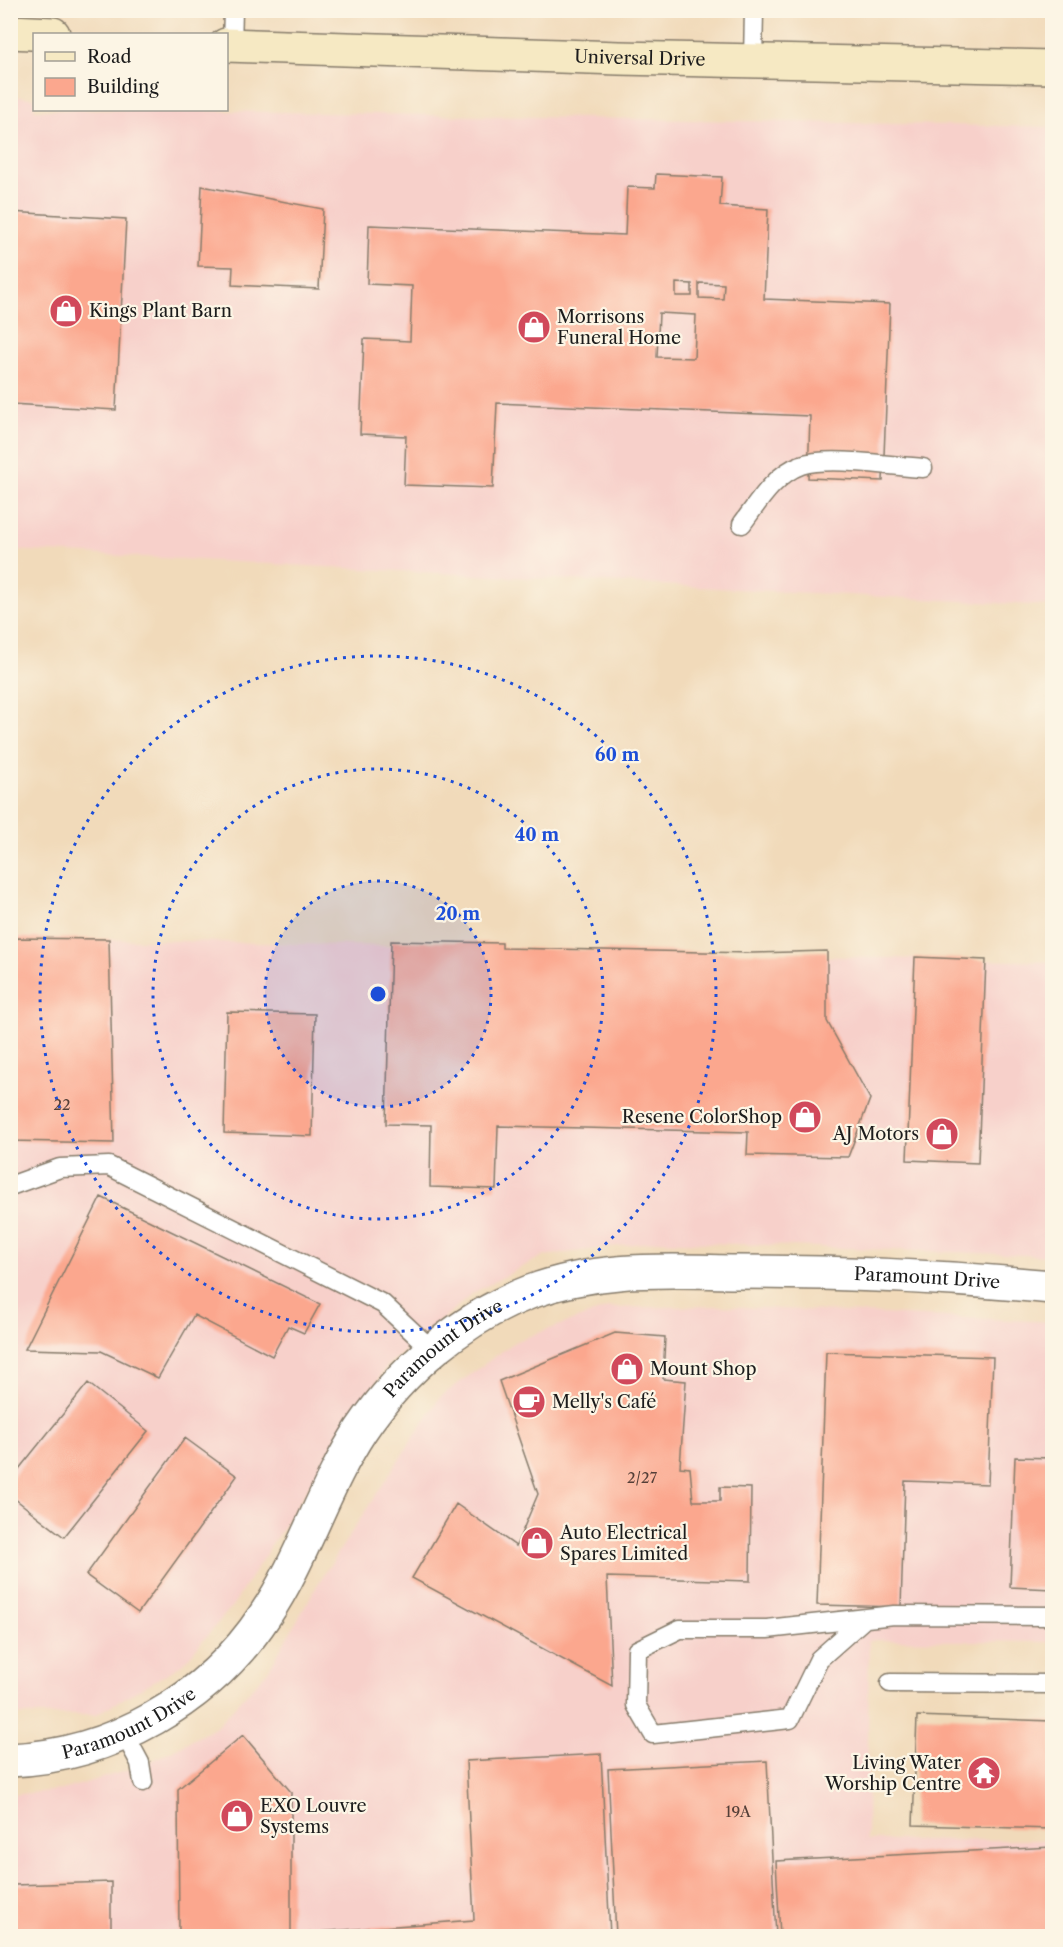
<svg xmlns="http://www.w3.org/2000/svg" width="1063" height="1947" font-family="'Libre Caslon Text',serif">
<rect width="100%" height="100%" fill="#fcf5e5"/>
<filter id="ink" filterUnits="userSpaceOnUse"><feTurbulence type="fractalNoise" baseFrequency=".0167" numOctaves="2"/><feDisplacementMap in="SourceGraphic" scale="12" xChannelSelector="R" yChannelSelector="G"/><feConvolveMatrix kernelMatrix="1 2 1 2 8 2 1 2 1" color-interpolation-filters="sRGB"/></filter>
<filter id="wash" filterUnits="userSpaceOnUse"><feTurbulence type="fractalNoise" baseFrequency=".008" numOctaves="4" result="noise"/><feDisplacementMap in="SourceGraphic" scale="24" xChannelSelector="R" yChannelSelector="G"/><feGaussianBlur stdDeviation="1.35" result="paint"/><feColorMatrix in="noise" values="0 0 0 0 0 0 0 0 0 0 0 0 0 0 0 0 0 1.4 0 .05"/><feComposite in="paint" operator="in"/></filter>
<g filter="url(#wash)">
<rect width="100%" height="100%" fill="#f1daba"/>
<path fill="#f7d0ca" d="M 10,96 L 34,98 L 34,110 L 169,110 L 1052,127 L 1052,606 L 11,550 Z
M 11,937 L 1052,962 L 1052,1256 L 657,1241 L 543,1256 L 473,1293 L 387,1366 L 233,1605 L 182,1665 L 95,1715 L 11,1715 Z
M 720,1306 L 1052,1322 L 1052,1642 L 869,1640 L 867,1840 L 1052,1840 L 1052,1936 L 11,1936 L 10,1795 L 62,1790 L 142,1766 L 215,1728 L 268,1671 L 319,1582 L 440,1397 L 516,1341 L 608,1308 Z"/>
<g id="blocks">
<path fill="#fba78e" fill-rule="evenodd" d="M 656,174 L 722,177 L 720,206 L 768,209 L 764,299 L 890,304 L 883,481 L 808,478 L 810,416 L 497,403 L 493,488 L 404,485 L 406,436 L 360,434 L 364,339 L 410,341 L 412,286 L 367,284 L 369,225 L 625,235 L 627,187 L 655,188 ZM 676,283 L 692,284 L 692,296 L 676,296 ZM 699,283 L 724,284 L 723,299 L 699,298 ZM 659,313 L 696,315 L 694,358 L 657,357 Z
M 202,186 L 323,209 L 319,289 L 232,285 L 233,267 L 198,266 Z
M 10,212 L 126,219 L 116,410 L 10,404 Z
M 10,938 L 109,939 L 114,1143 L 10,1141 Z
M 391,941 L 502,943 L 502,948 L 753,953 L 827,951 L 827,1021 L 870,1099 L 848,1157 L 747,1155 L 748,1132 L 498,1126 L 496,1189 L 430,1187 L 431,1125 L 386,1124 Z
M 915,957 L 986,960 L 978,1163 L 907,1160 Z
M 227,1012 L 315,1014 L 312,1136 L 224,1133 Z
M 101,1197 L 320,1304 L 304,1333 L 288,1326 L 272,1356 L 194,1315 L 158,1378 L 101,1351 L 25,1349 Z
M 615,1333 L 665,1337 L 663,1379 L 686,1381 L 680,1467 L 690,1468 L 693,1501 L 720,1501 L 720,1487 L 751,1488 L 750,1581 L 607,1577 L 612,1686 L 412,1578 L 456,1504 L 516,1546 L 538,1494 L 499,1381 Z
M 826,1352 L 993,1357 L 988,1484 L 905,1481 L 901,1607 L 817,1605 Z
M 88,1383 L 148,1431 L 64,1537 L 10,1495 L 10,1480 Z
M 185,1438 L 237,1476 L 138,1613 L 86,1575 Z
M 1015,1457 L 1052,1458 L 1052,1589 L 1010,1587 Z
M 917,1716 L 1052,1721 L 1052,1829 L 913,1825 Z
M 243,1735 L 291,1792 L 291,1934 L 474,1920 L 466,1761 L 601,1754 L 610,1936 L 179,1936 L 178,1789 Z
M 767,1761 L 776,1936 L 616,1936 L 608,1769 Z
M 1052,1847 L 1052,1936 L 780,1936 L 776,1861 Z
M 111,1882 L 111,1936 L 15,1936 L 14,1885 Z"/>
</g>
</g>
<g filter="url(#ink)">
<use href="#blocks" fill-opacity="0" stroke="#867b6b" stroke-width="1.5"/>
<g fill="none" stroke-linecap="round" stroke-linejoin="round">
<defs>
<path id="lane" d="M 232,45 L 233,10
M 753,61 L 754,10
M 742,524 C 757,504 775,474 801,465 C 829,456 891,466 923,468
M 10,1186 L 60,1168 L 109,1166 L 383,1304 L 432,1350
M 863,1620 L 819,1659 L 790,1719 L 653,1734 L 636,1705 L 637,1650 L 680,1629 L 767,1629 L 894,1615 L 1052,1616
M 890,1683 L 1052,1684
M 125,1735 L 140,1763 L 143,1782"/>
<g id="street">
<path id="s1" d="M 10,1760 C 111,1756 209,1700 265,1615 C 303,1559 324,1486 361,1430 C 402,1369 462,1318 530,1292 C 600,1266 664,1271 736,1272 C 842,1272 947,1277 1052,1287"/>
</g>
<g id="secondary">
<path d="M 10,32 L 53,34"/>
<path id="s2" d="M 226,45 L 619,58 L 1052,67"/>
</g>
</defs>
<use href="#lane" stroke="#867b6b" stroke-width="21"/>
<use href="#street" stroke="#867b6b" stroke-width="36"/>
<use href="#secondary" stroke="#867b6b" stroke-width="36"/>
<path stroke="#867b6b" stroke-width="4" stroke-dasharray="4.5 4.5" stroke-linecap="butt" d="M 791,14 L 791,10"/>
<use href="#lane" stroke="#fff" stroke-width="18"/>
<use href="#street" stroke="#fff" stroke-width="33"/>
<use href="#secondary" stroke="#f6e9c3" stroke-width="33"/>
</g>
</g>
<circle cx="378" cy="994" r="113" fill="#1d4ed8" fill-opacity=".12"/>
<g fill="none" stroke="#1d4ed8" stroke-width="3" stroke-dasharray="3 6">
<circle cx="378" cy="994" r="113"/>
<circle cx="378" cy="994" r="225"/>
<circle cx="378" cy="994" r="338"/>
</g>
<defs>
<symbol id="shop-disc" viewBox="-11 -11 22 22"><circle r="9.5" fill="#d1495b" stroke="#fcf5e5"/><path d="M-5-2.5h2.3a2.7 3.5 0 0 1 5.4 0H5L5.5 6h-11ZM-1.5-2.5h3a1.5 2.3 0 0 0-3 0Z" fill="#fff"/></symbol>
<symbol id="cafe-disc" viewBox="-11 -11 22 22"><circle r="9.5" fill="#d1495b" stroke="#fcf5e5"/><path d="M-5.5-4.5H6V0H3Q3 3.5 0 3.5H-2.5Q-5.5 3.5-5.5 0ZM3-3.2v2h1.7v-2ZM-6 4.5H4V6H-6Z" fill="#fff"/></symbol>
<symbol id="temple-disc" viewBox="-11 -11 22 22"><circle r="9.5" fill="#d1495b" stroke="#fcf5e5"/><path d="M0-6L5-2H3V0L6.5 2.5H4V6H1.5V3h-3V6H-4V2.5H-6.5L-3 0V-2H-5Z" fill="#fff"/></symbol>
</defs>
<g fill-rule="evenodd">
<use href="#shop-disc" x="47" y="292" width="38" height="38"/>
<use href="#shop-disc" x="515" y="308" width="38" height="38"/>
<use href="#shop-disc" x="786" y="1098" width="38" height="38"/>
<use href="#shop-disc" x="923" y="1115" width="38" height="38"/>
<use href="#shop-disc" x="608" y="1350" width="38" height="38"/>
<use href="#cafe-disc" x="510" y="1383" width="38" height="38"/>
<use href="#shop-disc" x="518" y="1524" width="38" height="38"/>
<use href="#temple-disc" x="965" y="1754" width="38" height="38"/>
<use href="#shop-disc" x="218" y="1797" width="38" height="38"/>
</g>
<g text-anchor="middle" stroke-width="4.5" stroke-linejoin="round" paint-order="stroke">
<g font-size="15" fill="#543f38">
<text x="62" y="1110">22</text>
<text x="642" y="1483">2/27</text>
<text x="738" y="1817">19A</text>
</g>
<g font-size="18" fill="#1c1c1c" stroke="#fcf5e5">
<text dy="6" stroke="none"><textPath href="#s2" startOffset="414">Universal Drive</textPath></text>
<text dy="6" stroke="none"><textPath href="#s1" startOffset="1134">Paramount Drive</textPath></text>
<text dy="6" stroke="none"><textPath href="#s1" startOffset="630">Paramount Drive</textPath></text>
<text dy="6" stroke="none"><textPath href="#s1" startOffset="126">Paramount Drive</textPath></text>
</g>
<g font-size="18" fill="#1c1c1c" stroke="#fcf5e5" text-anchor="start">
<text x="89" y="317">Kings Plant Barn</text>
<text x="557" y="323">Morrisons<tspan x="557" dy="21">Funeral Home</tspan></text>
<text x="782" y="1123" text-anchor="end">Resene ColorShop</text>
<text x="919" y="1140" text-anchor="end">AJ Motors</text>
<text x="650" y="1375">Mount Shop</text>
<text x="552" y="1408">Melly's Café</text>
<text x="560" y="1539">Auto Electrical<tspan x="560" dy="21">Spares Limited</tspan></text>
<text x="961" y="1769" text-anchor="end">Living Water<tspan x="961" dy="21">Worship Centre</tspan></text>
<text x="260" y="1812">EXO Louvre<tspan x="260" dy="21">Systems</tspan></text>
</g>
</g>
<circle cx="378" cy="994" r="9" fill="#1d4ed8" stroke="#fcf5e5" stroke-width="3"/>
<g font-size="18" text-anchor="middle" font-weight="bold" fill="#1d4ed8" stroke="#fcf5e5" stroke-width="4.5" stroke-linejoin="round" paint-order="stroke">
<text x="617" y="761">60 m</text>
<text x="537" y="841">40 m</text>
<text x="458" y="920">20 m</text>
</g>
<rect width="1063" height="1947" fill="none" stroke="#fcf5e5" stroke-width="36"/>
<rect x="33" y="33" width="195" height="78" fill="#fcf5e5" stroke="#a29e95" stroke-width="1.5"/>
<rect x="45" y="52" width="30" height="9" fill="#f6e9c3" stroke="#a29e95" stroke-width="1.5"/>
<text x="87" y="63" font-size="18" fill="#1c1c1c">Road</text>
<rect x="45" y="78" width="30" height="18" fill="#fba78e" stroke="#a29e95" stroke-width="1.5"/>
<text x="87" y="93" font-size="18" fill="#1c1c1c">Building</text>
</svg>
